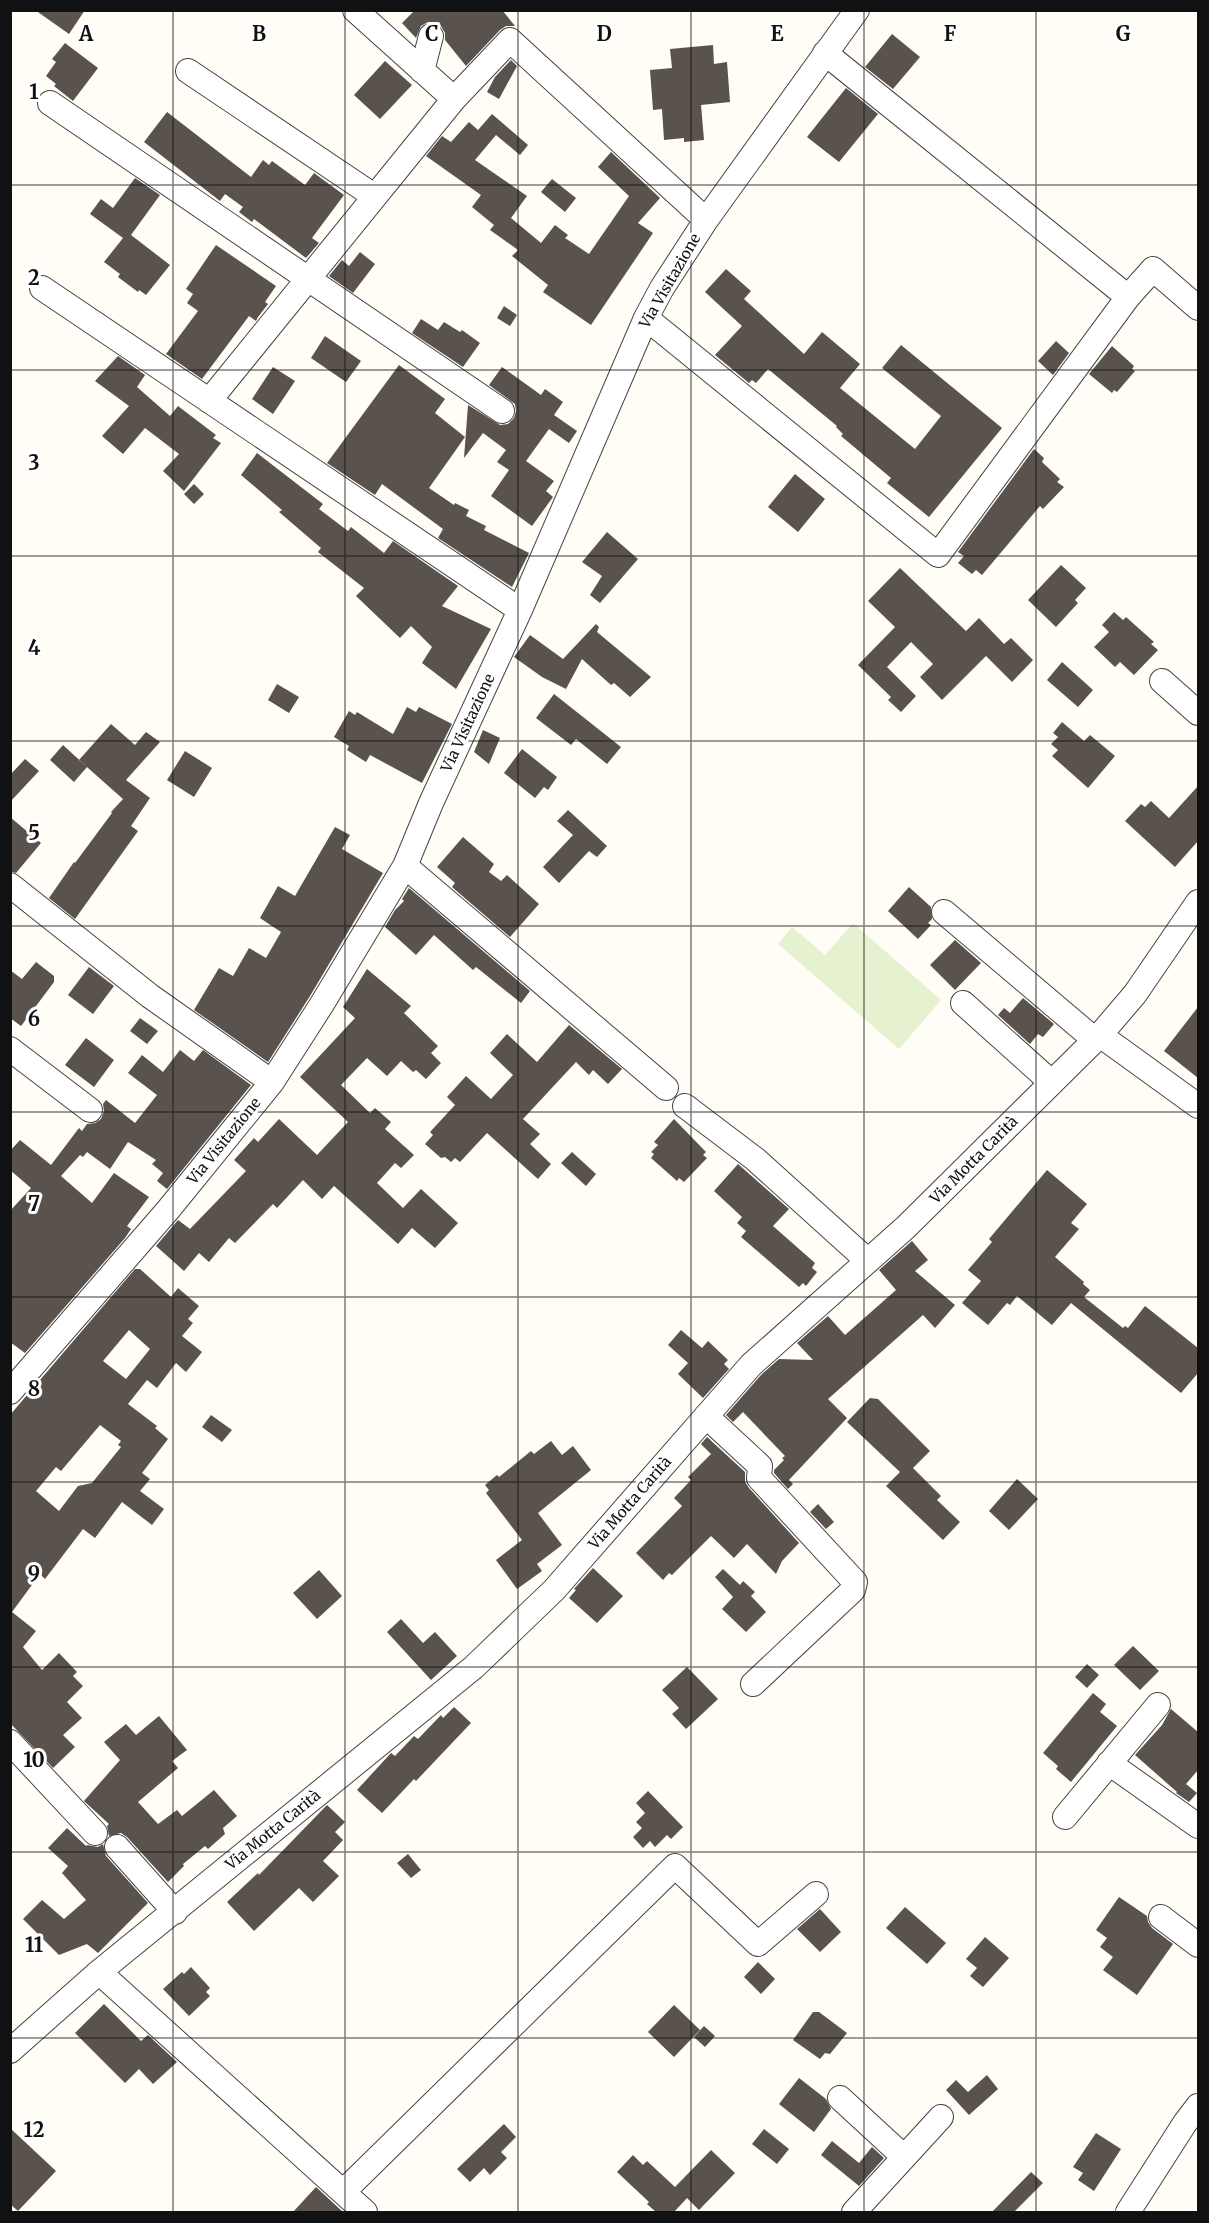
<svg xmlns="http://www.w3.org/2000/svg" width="1209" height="2223" font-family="Merriweather,serif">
<rect width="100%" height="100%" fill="#fffdf5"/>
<path fill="#e6f2cf" d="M 853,923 L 941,1000 L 899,1049 L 778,944 L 792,927 L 825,955 Z"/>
<path fill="#5a524d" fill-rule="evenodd" d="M 35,10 L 85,10 L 69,34 Z
M 415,10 L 502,10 L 515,26 L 506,26 L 500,30 L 466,66 L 445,40 L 445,33 L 441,26 L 435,22 L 428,22 L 421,26 L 416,38 L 402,23 Z
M 892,34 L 920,57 L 893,89 L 865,67 Z
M 65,43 L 98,68 L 73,101 L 54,86 L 56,84 L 46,76 L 56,62 L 52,59 Z
M 713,45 L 714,64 L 727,62 L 730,102 L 701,105 L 704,140 L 684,142 L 684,138 L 664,140 L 662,109 L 653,110 L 650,70 L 672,68 L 670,49 Z
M 511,60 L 517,66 L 499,99 L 487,92 L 495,77 Z
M 385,61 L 412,85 L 380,119 L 354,95 Z
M 846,88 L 878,114 L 839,162 L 807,137 Z
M 167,112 L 251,177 L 263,160 L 269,165 L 272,161 L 305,185 L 314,173 L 344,195 L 312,238 L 319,243 L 306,258 L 254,219 L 252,222 L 239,212 L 243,207 L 225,194 L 220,201 L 144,142 Z
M 492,114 L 528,145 L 520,155 L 496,135 L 475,160 L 527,196 L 511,218 L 541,243 L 555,225 L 568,235 L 565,238 L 589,254 L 629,196 L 598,167 L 611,152 L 660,198 L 638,223 L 653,233 L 591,325 L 543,292 L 548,285 L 512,256 L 518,250 L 490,230 L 494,225 L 472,207 L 481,195 L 426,156 L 442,136 L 451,142 L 469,122 L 478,130 Z
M 135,178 L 160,195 L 131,235 L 170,265 L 146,295 L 139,290 L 138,292 L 118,277 L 120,274 L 104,262 L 123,238 L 90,214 L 101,199 L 113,208 Z
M 552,179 L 576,198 L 565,212 L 541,192 Z
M 216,245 L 276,286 L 265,302 L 268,304 L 258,317 L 256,321 L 249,316 L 202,379 L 166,354 L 198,311 L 187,303 L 193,294 L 186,289 Z
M 360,252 L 375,264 L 353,293 L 329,276 L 342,260 L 349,266 Z
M 726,269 L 751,291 L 744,299 L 804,354 L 822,332 L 860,364 L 840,388 L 915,449 L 941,416 L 882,368 L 901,345 L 1002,428 L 929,517 L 887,483 L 891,478 L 841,436 L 843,434 L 836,427 L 837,426 L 768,369 L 756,383 L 752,380 L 749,383 L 715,355 L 742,326 L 705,292 Z
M 504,306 L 517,315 L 510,326 L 497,318 Z
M 421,319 L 438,330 L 444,322 L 460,332 L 462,330 L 480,343 L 463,367 L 412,333 Z
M 325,336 L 361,361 L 346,382 L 311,358 Z
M 1056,341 L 1069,353 L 1053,375 L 1038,361 Z
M 1112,346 L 1134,366 L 1132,369 L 1135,371 L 1117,392 L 1114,390 L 1112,393 L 1089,374 Z
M 118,356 L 145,375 L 137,387 L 170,416 L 178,406 L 216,435 L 213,438 L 221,443 L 184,491 L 163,471 L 179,454 L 145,428 L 123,454 L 102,436 L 129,406 L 95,381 Z
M 399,365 L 445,399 L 435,413 L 465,437 L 429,488 L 454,505 L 455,503 L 469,510 L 466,516 L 486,526 L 484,530 L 529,553 L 512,587 L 438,538 L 443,529 L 382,484 L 375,495 L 327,463 Z
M 273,367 L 295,381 L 273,414 L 252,399 Z
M 502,367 L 541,395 L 545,389 L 563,402 L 554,415 L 577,431 L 569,443 L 549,429 L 526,461 L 554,481 L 546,491 L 553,497 L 532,526 L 491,496 L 509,470 L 497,462 L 506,450 L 483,433 L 464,458 L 468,405 L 500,425 L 508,424 L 514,418 L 516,411 L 515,404 L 489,385 Z
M 1034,449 L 1044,458 L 1042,462 L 1060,479 L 1057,482 L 1064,487 L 1043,509 L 1040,506 L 982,575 L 976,570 L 972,574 L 958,563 L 964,556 L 958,552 Z
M 257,453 L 323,504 L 319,509 L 348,531 L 351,527 L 384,553 L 393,541 L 458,586 L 442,606 L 491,629 L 456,689 L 422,663 L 432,647 L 411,626 L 400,638 L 356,596 L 364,588 L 318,552 L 321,548 L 279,512 L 282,510 L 241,475 Z
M 795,474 L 825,499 L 798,532 L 768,507 Z
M 194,484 L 204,494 L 194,504 L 184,494 Z
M 607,532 L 638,559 L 600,603 L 590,595 L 602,576 L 582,562 Z
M 1061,565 L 1086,588 L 1075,600 L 1078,603 L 1056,627 L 1028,600 Z
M 900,568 L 966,631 L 979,618 L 1004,644 L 1011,638 L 1033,660 L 1012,682 L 986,656 L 942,700 L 920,677 L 933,664 L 911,642 L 887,667 L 916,696 L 901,712 L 888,700 L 891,697 L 858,665 L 895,627 L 868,601 Z
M 1114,612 L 1123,620 L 1126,617 L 1154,642 L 1151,644 L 1158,650 L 1134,675 L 1120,662 L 1115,667 L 1094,647 L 1109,632 L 1102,625 Z
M 596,624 L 599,627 L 597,632 L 651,677 L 630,697 L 614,683 L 611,685 L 582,659 L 566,689 L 542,677 L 514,657 L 530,635 L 563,659 Z
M 1062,662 L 1093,690 L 1078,707 L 1047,680 Z
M 277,684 L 299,697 L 289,713 L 268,700 Z
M 554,694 L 621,747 L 607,764 L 576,739 L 571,745 L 536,718 Z
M 407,707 L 416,712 L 419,707 L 452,724 L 422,783 L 370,755 L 366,762 L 347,750 L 349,746 L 334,737 L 349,711 L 355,715 L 357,712 L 393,734 Z
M 1062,722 L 1084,741 L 1090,735 L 1115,756 L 1088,788 L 1052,756 L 1058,750 L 1051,744 L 1058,737 L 1053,733 Z
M 111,724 L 135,745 L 146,732 L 160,742 L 126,780 L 150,798 L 131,826 L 138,831 L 75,919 L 49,898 L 74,862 L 75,863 L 112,813 L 111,812 L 123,799 L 79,760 Z
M 483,730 L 500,738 L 489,764 L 474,752 Z
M 63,745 L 87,767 L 74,782 L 50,760 Z
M 522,749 L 557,777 L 548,790 L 544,787 L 535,798 L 504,773 Z
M 185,751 L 212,768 L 194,797 L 167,780 Z
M 25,759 L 39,771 L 10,802 L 10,775 Z
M 1198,786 L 1198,841 L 1175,867 L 1125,821 L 1141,804 L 1145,807 L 1151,801 L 1169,818 Z
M 568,810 L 607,846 L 597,857 L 589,851 L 559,883 L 543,867 L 573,835 L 557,821 Z
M 10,817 L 41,843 L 16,873 L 10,871 Z
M 335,827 L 350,835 L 342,849 L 383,873 L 310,996 L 268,1062 L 194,1010 L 219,968 L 233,976 L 249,948 L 266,958 L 281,932 L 260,918 L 278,886 L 295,896 Z
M 463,837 L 494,864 L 489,872 L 501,881 L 507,875 L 539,904 L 510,937 L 452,887 L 455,883 L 437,867 Z
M 909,887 L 931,907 L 932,919 L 928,923 L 931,925 L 918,939 L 888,911 Z
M 409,888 L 530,991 L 521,1003 L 476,967 L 473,970 L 434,935 L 416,955 L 385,927 L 395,910 L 404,901 L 402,899 Z
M 955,940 L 981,963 L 955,990 L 930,965 Z
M 36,962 L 54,976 L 54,982 L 21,1026 L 10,1018 L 10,970 L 22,979 Z
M 89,967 L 114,986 L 93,1014 L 68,995 Z
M 367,969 L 411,1006 L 404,1013 L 438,1046 L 431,1053 L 441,1063 L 426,1079 L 416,1070 L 413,1072 L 401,1061 L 387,1076 L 367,1058 L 341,1085 L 370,1113 L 375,1108 L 391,1122 L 385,1129 L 414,1155 L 401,1168 L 395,1163 L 377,1183 L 403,1208 L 421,1189 L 458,1223 L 435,1248 L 412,1228 L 398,1244 L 334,1186 L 322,1199 L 303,1180 L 277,1208 L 273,1204 L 235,1243 L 229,1238 L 209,1262 L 199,1253 L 184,1271 L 156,1246 L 178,1220 L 190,1229 L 246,1171 L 234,1160 L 254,1138 L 258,1142 L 279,1119 L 317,1155 L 348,1122 L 300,1077 L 355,1018 L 343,1007 Z
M 1023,998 L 1054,1024 L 1043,1037 L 1038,1034 L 1030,1044 L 998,1015 L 1004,1008 L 1010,1013 Z
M 1198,1007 L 1198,1078 L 1164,1051 Z
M 140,1018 L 158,1031 L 147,1044 L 130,1031 Z
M 569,1025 L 622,1069 L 608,1084 L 593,1070 L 589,1075 L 576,1062 L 523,1119 L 540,1134 L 530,1144 L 551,1164 L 538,1179 L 487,1133 L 460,1162 L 455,1158 L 451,1162 L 445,1157 L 441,1158 L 425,1144 L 433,1135 L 430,1132 L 455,1105 L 447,1097 L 466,1076 L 491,1099 L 513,1075 L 490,1053 L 507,1034 L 537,1062 Z
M 86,1038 L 114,1060 L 94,1087 L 65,1065 Z
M 180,1050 L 194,1061 L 203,1050 L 251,1085 L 167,1189 L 157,1181 L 163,1173 L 152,1164 L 156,1160 L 128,1142 L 110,1169 L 87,1152 L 83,1157 L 80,1155 L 61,1176 L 92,1203 L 114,1173 L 149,1197 L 127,1226 L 131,1229 L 125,1238 L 25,1353 L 10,1342 L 10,1211 L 31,1188 L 10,1170 L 10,1151 L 20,1140 L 51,1165 L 79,1128 L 82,1131 L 87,1124 L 95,1123 L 101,1119 L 104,1111 L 103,1104 L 106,1100 L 135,1123 L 157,1095 L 128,1073 L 142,1055 L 163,1072 Z
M 674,1119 L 706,1152 L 703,1155 L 707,1158 L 684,1182 L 679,1178 L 677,1181 L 651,1158 L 654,1154 L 651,1152 L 658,1145 L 654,1142 Z
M 572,1152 L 596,1174 L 586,1186 L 561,1163 Z
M 738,1164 L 789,1209 L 773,1226 L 815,1263 L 812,1268 L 817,1272 L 806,1286 L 803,1283 L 799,1287 L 741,1237 L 746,1231 L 737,1223 L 742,1217 L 714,1191 Z
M 1047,1170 L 1087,1204 L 1071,1223 L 1079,1229 L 1055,1257 L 1084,1282 L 1083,1284 L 1090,1290 L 1084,1297 L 1123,1328 L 1125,1326 L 1128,1328 L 1145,1306 L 1198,1348 L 1198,1373 L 1181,1393 L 1071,1303 L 1052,1325 L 1017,1296 L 1010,1305 L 1007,1303 L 988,1325 L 962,1303 L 981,1281 L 968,1270 L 992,1242 L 989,1239 Z
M 912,1241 L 928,1260 L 915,1271 L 955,1305 L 935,1328 L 923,1315 L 828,1399 L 847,1418 L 789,1480 L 793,1484 L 788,1489 L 774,1473 L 774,1470 L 784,1460 L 782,1458 L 785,1456 L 743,1412 L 733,1422 L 726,1415 L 761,1375 L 779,1359 L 813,1360 L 797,1343 L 828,1316 L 845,1335 L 896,1290 L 879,1270 Z
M 135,1269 L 140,1269 L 171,1297 L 178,1288 L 199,1306 L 188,1319 L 193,1323 L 182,1336 L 202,1352 L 186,1372 L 176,1363 L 157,1388 L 147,1380 L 128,1404 L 157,1426 L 155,1428 L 168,1439 L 142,1473 L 150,1479 L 140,1491 L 164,1509 L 152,1525 L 122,1502 L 95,1538 L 83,1529 L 45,1579 L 40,1574 L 12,1612 L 36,1631 L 23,1647 L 42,1670 L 59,1653 L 77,1672 L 73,1676 L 83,1686 L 67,1702 L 82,1718 L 63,1735 L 75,1747 L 53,1768 L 10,1723 L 10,1415 ZM 129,1330 L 150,1349 L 126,1379 L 103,1361 ZM 100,1425 L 121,1441 L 118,1445 L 121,1447 L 92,1483 L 78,1486 L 59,1511 L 36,1491 L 56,1467 L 61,1471 Z
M 681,1330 L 702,1348 L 708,1341 L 728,1360 L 724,1364 L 729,1369 L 703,1398 L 678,1374 L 688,1363 L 668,1345 Z
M 870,1398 L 878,1399 L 930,1451 L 913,1468 L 941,1496 L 937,1500 L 960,1522 L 943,1540 L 886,1486 L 900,1472 L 847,1422 Z
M 211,1415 L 232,1430 L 222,1442 L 202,1427 Z
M 707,1437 L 745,1472 L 745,1482 L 749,1488 L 799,1543 L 782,1561 L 776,1574 L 747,1544 L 734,1558 L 711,1536 L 672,1575 L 669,1573 L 663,1580 L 636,1553 L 682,1506 L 674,1498 L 691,1480 L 688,1477 L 711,1454 L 701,1444 Z
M 551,1441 L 562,1455 L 573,1446 L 591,1470 L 538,1513 L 562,1545 L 537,1564 L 542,1571 L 517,1589 L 496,1560 L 522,1540 L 486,1493 L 489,1490 L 485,1485 L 497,1475 L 499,1477 L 531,1451 L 534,1454 Z
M 1017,1479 L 1038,1499 L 1009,1530 L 989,1511 Z
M 818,1504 L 834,1522 L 826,1529 L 810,1512 Z
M 593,1568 L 623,1596 L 597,1623 L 569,1598 L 576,1590 L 574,1589 Z
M 723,1569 L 740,1585 L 743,1581 L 755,1592 L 751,1596 L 766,1612 L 746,1632 L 722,1609 L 733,1597 L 715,1577 Z
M 319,1570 L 342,1596 L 317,1619 L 293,1593 Z
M 401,1619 L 423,1643 L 435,1632 L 457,1656 L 431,1680 L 387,1632 Z
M 1133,1646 L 1159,1671 L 1140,1690 L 1114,1665 Z
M 1087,1664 L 1099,1675 L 1087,1688 L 1075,1677 Z
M 687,1667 L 718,1699 L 686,1729 L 672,1714 L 679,1708 L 662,1690 Z
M 1093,1693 L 1106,1704 L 1100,1712 L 1117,1726 L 1071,1782 L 1056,1769 L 1058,1766 L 1043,1753 Z
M 454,1707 L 471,1723 L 416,1781 L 414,1779 L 382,1813 L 357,1790 L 391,1753 L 395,1756 L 414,1736 L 418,1739 L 441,1715 L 443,1718 Z
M 1171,1709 L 1198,1732 L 1198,1770 L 1186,1784 L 1197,1793 L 1189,1802 L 1176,1793 L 1177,1792 L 1135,1755 L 1162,1725 Z
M 159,1716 L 187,1750 L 172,1761 L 178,1768 L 138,1802 L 158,1824 L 177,1810 L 182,1816 L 214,1790 L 237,1816 L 223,1828 L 225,1834 L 208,1849 L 205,1846 L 183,1864 L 184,1866 L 168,1882 L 127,1837 L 121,1833 L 109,1836 L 107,1826 L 109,1824 L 84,1801 L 120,1760 L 104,1742 L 126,1724 L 136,1735 Z
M 648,1791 L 683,1827 L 671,1839 L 667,1835 L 655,1847 L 650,1841 L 643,1848 L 633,1837 L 642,1828 L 636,1822 L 645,1813 L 636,1803 Z
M 327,1805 L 345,1822 L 335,1832 L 343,1840 L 323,1861 L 339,1876 L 313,1902 L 299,1888 L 254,1931 L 227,1902 L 258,1873 L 259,1875 Z
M 67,1828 L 86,1846 L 87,1845 L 98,1847 L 103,1844 L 106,1856 L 148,1903 L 98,1953 L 87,1944 L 59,1955 L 23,1919 L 42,1900 L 64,1919 L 86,1900 L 62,1873 L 68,1866 L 48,1848 Z
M 408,1854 L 421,1870 L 411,1878 L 397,1863 Z
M 1119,1897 L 1147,1916 L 1148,1922 L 1152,1928 L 1173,1944 L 1137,1995 L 1103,1970 L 1113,1957 L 1100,1947 L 1107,1938 L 1096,1930 Z
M 905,1907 L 946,1943 L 927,1964 L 886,1928 Z
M 820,1909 L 841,1932 L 820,1952 L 797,1929 Z
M 985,1937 L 1009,1958 L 983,1987 L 970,1976 L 977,1968 L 966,1959 Z
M 758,1962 L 775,1979 L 761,1994 L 744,1977 Z
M 191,1967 L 210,1988 L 206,1992 L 210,1996 L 189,2016 L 163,1989 L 182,1972 L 184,1974 Z
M 104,2004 L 141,2041 L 148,2035 L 177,2062 L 153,2084 L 139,2069 L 125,2083 L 75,2033 Z
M 674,2005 L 700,2030 L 674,2057 L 648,2032 Z
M 813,2012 L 819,2012 L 847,2033 L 830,2054 L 825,2053 L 820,2059 L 793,2040 Z
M 704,2026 L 715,2036 L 705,2047 L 694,2037 Z
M 987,2075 L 998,2089 L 969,2115 L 946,2090 L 956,2080 L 968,2092 Z
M 799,2078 L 826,2099 L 831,2109 L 814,2132 L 779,2104 Z
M 504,2124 L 516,2137 L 501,2152 L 507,2158 L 490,2175 L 484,2168 L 470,2182 L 457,2169 Z
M 10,2128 L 56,2171 L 18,2211 L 10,2204 Z
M 764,2129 L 789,2149 L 777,2164 L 752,2144 Z
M 1096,2133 L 1121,2149 L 1094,2191 L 1078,2180 L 1083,2173 L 1073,2167 Z
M 832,2141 L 859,2163 L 872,2147 L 884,2158 L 859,2186 L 821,2155 Z
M 711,2150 L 735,2173 L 699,2210 L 687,2198 L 674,2212 L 656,2212 L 647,2204 L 649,2202 L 617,2172 L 633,2155 L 643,2165 L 647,2161 L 675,2187 Z
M 1031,2172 L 1043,2183 L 1014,2212 L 992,2212 Z
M 316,2187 L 343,2212 L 293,2212 Z"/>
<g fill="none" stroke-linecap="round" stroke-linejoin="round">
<defs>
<path id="minor" d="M 355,10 L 454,99 L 510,40 L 706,220
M 188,71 L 374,196
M 422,71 L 431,36
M 50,103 L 502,411
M 42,288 L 520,610
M 1128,297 L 1153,269 L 1198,308
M 646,318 L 938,555 L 1128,297 L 825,53
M 209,401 L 454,99
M 1162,681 L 1198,713
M 405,866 L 666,1088
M 10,885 L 150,996 L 272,1082
M 944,912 L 1095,1040
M 963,1003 L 1051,1082
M 1100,1035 L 1198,1106
M 10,1049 L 90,1110
M 685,1106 L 755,1159 L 868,1261
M 10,1392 L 168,1210 L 272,1082 L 322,1004 L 405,866 L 431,803 L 520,610 L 646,318 L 662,288 L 706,220 L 857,10
M 706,1416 L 760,1466 L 759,1478 L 855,1582 L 853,1590 L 753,1684
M 10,1742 L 95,1833
M 1109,1763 L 1198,1826
M 1065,1817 L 1158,1705
M 117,1847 L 175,1912
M 1161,1917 L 1198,1945
M 99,1972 L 365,2212
M 10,2051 L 99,1972 L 474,1667 L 554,1590 L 751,1365 L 906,1227 L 1100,1035 L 1135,994 L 1198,902
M 840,2098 L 904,2157
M 343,2192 L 675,1866 L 758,1944 L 816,1894
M 854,2212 L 941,2117
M 1128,2212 L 1185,2123 L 1198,2106"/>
</defs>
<use href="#minor" stroke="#444" stroke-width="26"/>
<use href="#minor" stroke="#fff" stroke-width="24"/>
</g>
<path fill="none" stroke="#111" stroke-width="1.5" stroke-opacity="0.55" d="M 173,10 L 173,2212M 345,10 L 345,2212M 518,10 L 518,2212M 691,10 L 691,2212M 864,10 L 864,2212M 1036,10 L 1036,2212M 10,185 L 1198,185M 10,370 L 1198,370M 10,556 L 1198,556M 10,741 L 1198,741M 10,926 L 1198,926M 10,1112 L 1198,1112M 10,1297 L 1198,1297M 10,1482 L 1198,1482M 10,1667 L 1198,1667M 10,1852 L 1198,1852M 10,2038 L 1198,2038"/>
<g text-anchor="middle" stroke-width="6" stroke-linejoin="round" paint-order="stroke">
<g font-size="15" fill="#111" stroke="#fff">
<text transform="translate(670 281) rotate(-60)" y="5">Via Visitazione</text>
<text transform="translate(468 723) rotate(-65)" y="5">Via Visitazione</text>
<text transform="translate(224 1141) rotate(-51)" y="5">Via Visitazione</text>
<text transform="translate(974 1160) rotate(-45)" y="5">Via Motta Carità</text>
<text transform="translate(630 1503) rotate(-49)" y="5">Via Motta Carità</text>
<text transform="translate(273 1830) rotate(-39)" y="5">Via Motta Carità</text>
</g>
</g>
<g font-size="20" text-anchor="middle" font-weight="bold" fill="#111" stroke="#fff" stroke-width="6" stroke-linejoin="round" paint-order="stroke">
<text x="86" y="41">A</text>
<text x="259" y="41">B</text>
<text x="432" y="41">C</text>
<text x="604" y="41">D</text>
<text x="777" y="41">E</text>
<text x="950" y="41">F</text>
<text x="1123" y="41">G</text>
<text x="34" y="99">1</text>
<text x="34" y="285">2</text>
<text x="34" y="470">3</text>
<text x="34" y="655">4</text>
<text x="34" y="840">5</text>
<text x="34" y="1026">6</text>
<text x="34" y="1211">7</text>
<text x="34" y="1396">8</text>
<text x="34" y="1581">9</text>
<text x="34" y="1767">10</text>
<text x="34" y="1952">11</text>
<text x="34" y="2137">12</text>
</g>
<rect width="1209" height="2223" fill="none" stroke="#111111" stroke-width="24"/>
</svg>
